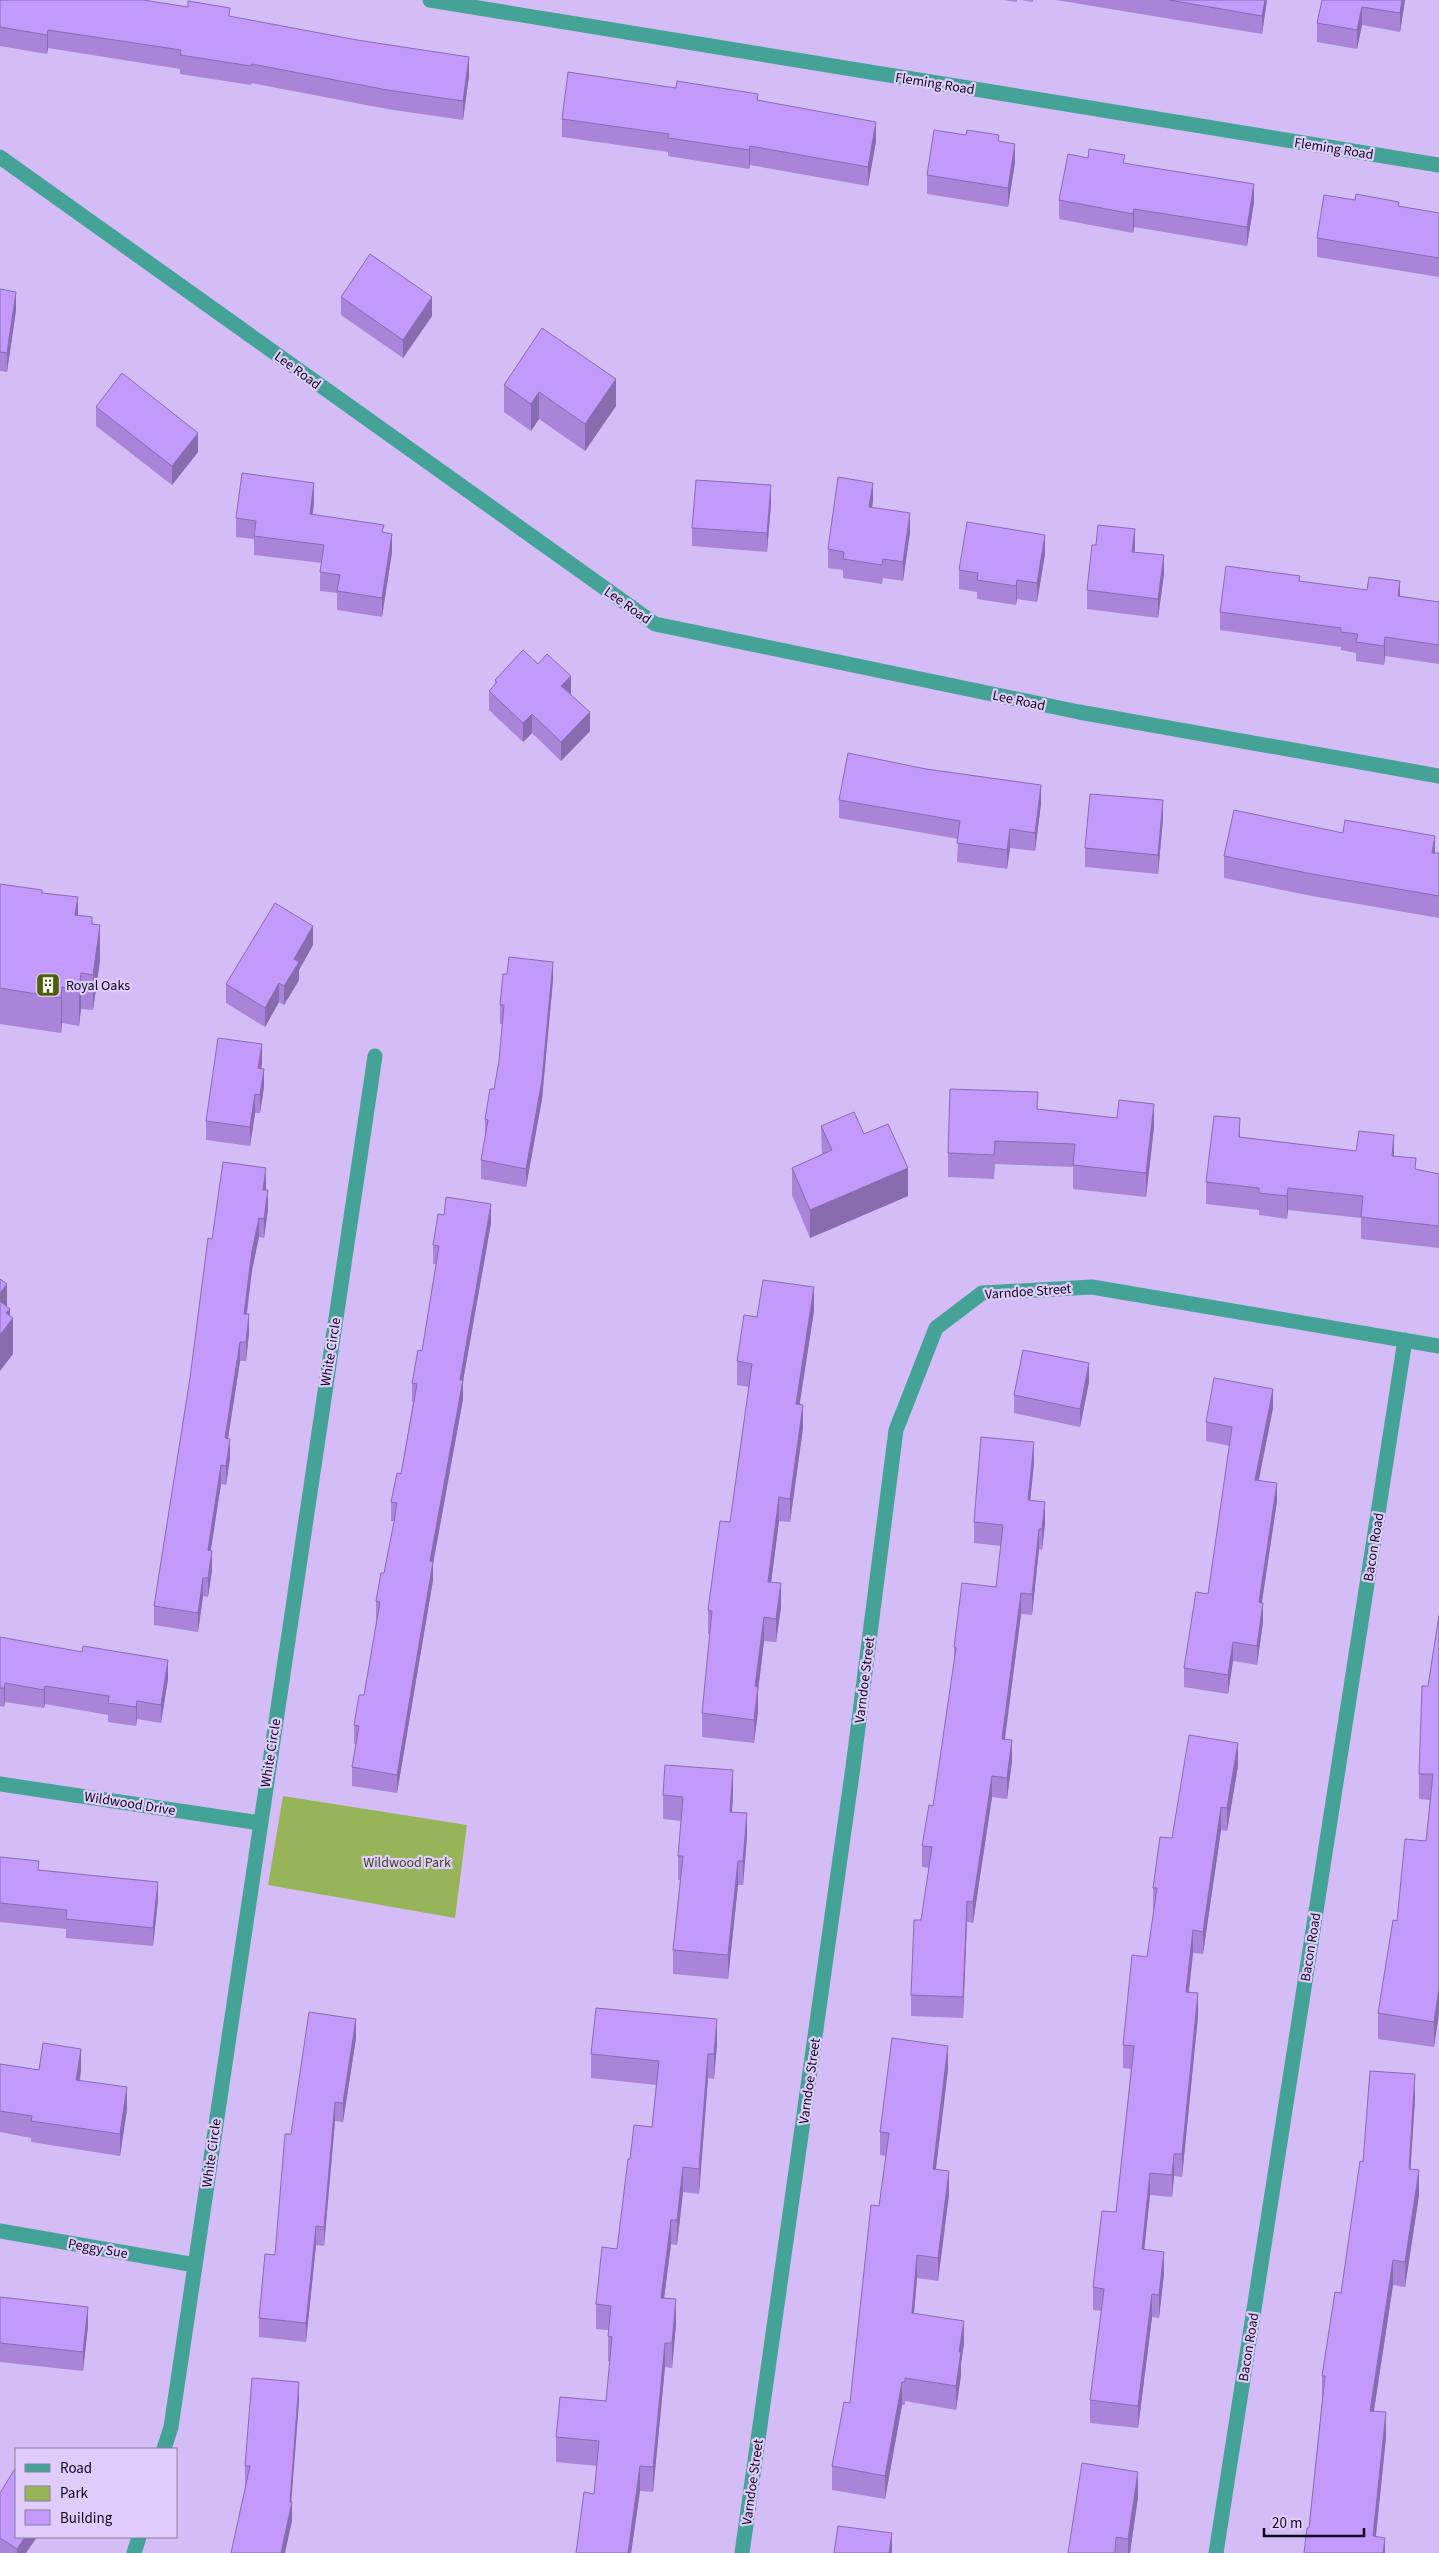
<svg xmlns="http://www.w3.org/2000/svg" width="1439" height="2553" font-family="'Source Sans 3',sans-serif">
<rect width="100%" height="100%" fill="#d4bdf6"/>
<path fill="#98b458" d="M 283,1796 L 467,1825 L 455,1918 L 268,1885 Z"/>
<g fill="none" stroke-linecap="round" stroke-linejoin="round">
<path stroke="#44a396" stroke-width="15" d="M 430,0 L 1439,165
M 0,157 L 655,624 L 1079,712 L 1439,776
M 0,1784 L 260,1823
M 0,2231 L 195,2265
M 164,2449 L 171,2427 L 375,1056
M 134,2553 L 139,2537
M 742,2553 L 853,1767 L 896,1430 L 936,1328 L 982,1293 L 1092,1287 L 1439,1346
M 1216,2553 L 1405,1340"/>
</g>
<path fill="#a984d9" d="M 0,0 L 230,16 L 469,76 L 463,120 L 387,109 L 252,83 L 251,85 L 180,74 L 180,69 L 48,48 L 47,54 L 0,46 Z
M 1003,0 L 1017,0 L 1017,2 Z
M 1021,0 L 1033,0 L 1033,2 Z
M 1056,0 L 1267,0 L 1262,34 Z
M 1322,0 L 1405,0 L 1400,32 L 1362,25 L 1357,49 L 1317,42 L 1317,23 Z
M 758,101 L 876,141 L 868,186 L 750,165 L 749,169 L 668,156 L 668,152 L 562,137 L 562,119 Z
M 999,141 L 1015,162 L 1008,207 L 927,194 L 927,175 Z
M 1088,158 L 1125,163 L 1254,202 L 1247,246 L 1134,227 L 1133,233 L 1059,219 L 1059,200 Z
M 1399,206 L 1439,213 L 1439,277 L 1317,257 L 1317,238 Z
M 0,289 L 16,310 L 7,372 L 0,371 Z
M 341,297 L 432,316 L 403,358 L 341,315 Z
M 504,385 L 616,406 L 585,451 L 539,419 L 531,431 L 504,412 Z
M 96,407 L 198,452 L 172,485 L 96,426 Z
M 873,501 L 872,507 L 910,532 L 903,581 L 883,578 L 882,584 L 843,578 L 843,570 L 828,568 L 828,549 Z
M 314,502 L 313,514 L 384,532 L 392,552 L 382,617 L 337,610 L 337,593 L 320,591 L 320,572 L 322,563 L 254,555 L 254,539 L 236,537 L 236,518 Z
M 771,504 L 767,552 L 692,546 L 692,528 Z
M 1135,548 L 1134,552 L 1164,574 L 1158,618 L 1087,609 L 1087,590 Z
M 1045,554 L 1037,602 L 1017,599 L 1016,605 L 977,599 L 977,592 L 959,589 L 959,570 Z
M 1300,581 L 1439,602 L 1439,664 L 1385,656 L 1384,665 L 1356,661 L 1356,653 L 1341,650 L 1341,647 L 1220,630 L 1220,612 Z
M 495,680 L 571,694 L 590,731 L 561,761 L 532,733 L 523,742 L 489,710 L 489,691 L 495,685 Z
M 839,800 L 1041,804 L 1035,851 L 1010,848 L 1007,869 L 957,862 L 958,839 L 839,818 Z
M 1163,819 L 1158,874 L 1085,867 L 1085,848 Z
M 1435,853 L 1439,853 L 1439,918 L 1312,896 L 1224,878 L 1224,856 Z
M 0,884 L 42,893 L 92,924 L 100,960 L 93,1010 L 81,1009 L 79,1026 L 62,1023 L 61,1033 L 0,1024 Z
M 313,945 L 299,970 L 299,980 L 284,1005 L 279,1002 L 265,1027 L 226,1003 L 226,984 Z
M 553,980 L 542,1099 L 526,1187 L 481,1179 L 481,1160 L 485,1138 L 485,1119 L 494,1089 L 499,1061 L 503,1024 L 500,1024 L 500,1005 Z
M 262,1063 L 261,1068 L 264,1087 L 260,1113 L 255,1113 L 250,1146 L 206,1140 L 206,1121 Z
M 1038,1109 L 1154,1127 L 1146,1197 L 1073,1189 L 1073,1167 L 995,1164 L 994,1179 L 948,1177 L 948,1153 Z
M 821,1126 L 864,1134 L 908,1196 L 810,1238 L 792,1195 L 792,1168 L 822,1155 Z
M 1240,1137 L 1394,1156 L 1416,1169 L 1439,1174 L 1439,1248 L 1361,1239 L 1361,1218 L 1288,1210 L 1287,1219 L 1259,1215 L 1259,1210 L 1206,1204 L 1206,1182 Z
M 266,1187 L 266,1190 L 268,1209 L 264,1238 L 259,1237 L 252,1270 L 247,1314 L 249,1333 L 246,1361 L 240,1361 L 228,1439 L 230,1458 L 226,1485 L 221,1484 L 210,1551 L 212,1570 L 208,1597 L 203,1596 L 198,1632 L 154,1625 L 154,1606 L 212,1239 Z
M 491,1223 L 463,1381 L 463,1399 L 433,1564 L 433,1580 L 397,1793 L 352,1786 L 352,1767 L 356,1744 L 354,1744 L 354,1725 L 364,1695 L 377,1620 L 376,1619 L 376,1601 L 384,1573 L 394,1521 L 391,1521 L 391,1502 L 401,1474 L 413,1402 L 412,1402 L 412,1383 L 422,1351 L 436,1264 L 433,1264 L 433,1245 Z
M 814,1311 L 799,1404 L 803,1428 L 790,1522 L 779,1521 L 771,1583 L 781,1607 L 776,1642 L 764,1641 L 758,1691 L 758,1711 L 754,1743 L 702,1737 L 702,1713 L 710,1634 L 708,1634 L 708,1610 L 730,1522 L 749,1387 L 737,1385 L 737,1361 L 757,1317 Z
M 1089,1382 L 1080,1427 L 1014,1413 L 1014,1395 Z
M 1273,1408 L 1259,1480 L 1277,1501 L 1262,1602 L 1263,1622 L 1257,1665 L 1233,1661 L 1228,1694 L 1184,1687 L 1184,1668 L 1208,1594 L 1230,1446 L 1206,1441 L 1206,1422 Z
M 1034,1463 L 1030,1501 L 1045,1523 L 1042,1550 L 1039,1549 L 1032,1615 L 1021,1614 L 1005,1739 L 1012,1761 L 1007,1799 L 992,1797 L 973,1923 L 967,1922 L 963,2018 L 911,2016 L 911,1995 L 929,1868 L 922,1867 L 922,1846 L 933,1806 L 954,1664 L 954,1647 L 996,1587 L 1001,1546 L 974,1543 L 974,1522 Z
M 1439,1615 L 1439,2013 L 1434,2047 L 1378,2039 L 1378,2013 L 1397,1921 L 1426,1841 L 1430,1800 L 1419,1799 L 1419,1774 L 1428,1686 Z
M 0,1637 L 168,1679 L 161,1723 L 137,1719 L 136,1726 L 108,1722 L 108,1715 L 45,1704 L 44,1708 L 5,1702 L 4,1707 L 0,1706 Z
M 1238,1766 L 1227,1831 L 1221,1830 L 1203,1954 L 1193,1953 L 1189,1992 L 1198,2016 L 1182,2177 L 1174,2176 L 1172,2197 L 1150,2195 L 1144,2249 L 1164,2274 L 1159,2318 L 1152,2317 L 1138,2428 L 1090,2423 L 1090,2400 L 1102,2311 L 1093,2310 L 1093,2287 L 1116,2212 L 1131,2069 L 1123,2068 L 1123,2045 L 1147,1957 L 1154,1910 L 1153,1910 L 1153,1888 L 1172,1838 Z
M 663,1795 L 733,1795 L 732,1812 L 747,1837 L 743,1885 L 738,1885 L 728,1979 L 673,1974 L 673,1950 L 680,1880 L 678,1880 L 678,1856 L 681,1821 L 663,1819 Z
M 0,1857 L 39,1870 L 158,1900 L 153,1946 L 66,1938 L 66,1929 L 0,1922 Z
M 356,2038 L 343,2122 L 335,2121 L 324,2246 L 316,2245 L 306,2342 L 259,2337 L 259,2318 L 275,2255 L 291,2134 Z
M 717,2044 L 714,2079 L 708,2078 L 699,2194 L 683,2192 L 677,2245 L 671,2244 L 664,2298 L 676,2324 L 672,2368 L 665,2367 L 653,2492 L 640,2491 L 631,2553 L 576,2553 L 594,2494 L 597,2466 L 556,2462 L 556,2437 L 606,2401 L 610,2361 L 608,2361 L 608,2330 L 596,2329 L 596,2304 L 617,2249 L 630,2159 L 652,2127 L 656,2085 L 591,2078 L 591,2054 Z
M 0,2064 L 39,2070 L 81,2070 L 80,2081 L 127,2109 L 120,2156 L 31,2142 L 31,2138 L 0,2132 Z
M 948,2069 L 936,2169 L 949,2194 L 938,2281 L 917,2278 L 914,2313 L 964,2344 L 961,2363 L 961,2375 L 956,2410 L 905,2401 L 905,2405 L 902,2405 L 885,2499 L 832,2490 L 832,2466 L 850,2403 L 879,2206 L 886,2156 L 880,2155 L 880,2132 Z
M 1415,2099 L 1410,2169 L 1419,2195 L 1405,2287 L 1393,2285 L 1374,2411 L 1386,2437 L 1376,2536 L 1385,2553 L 1309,2528 L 1322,2401 L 1322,2376 L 1341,2293 L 1363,2162 Z
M 0,2297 L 88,2326 L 83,2371 L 0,2362 Z
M 299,2401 L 291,2502 L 292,2521 L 246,2485 L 245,2485 L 245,2466 Z
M 0,2493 L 26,2553 L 0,2553 Z
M 1138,2497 L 1130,2553 L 1068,2553 Z"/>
<path fill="#896bb0" d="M 1265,0 L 1267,0 L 1262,34 L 1262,16 Z
M 1402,0 L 1405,0 L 1400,32 L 1400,13 Z
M 1362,7 L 1362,25 L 1357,49 L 1357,30 Z
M 48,30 L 48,48 L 47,54 L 47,35 Z
M 469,57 L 469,76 L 463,120 L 463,101 Z
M 876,122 L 876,141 L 868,186 L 868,167 Z
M 1015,144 L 1015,162 L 1008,207 L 1008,188 Z
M 750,146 L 750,165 L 749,169 L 749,150 Z
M 1254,184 L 1254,202 L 1247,246 L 1247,227 Z
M 1134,209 L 1134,227 L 1133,233 L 1133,214 Z
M 16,292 L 16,310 L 7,372 L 7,353 Z
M 432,297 L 432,316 L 403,358 L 403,340 Z
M 616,379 L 616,406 L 585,451 L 585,424 Z
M 539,392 L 539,419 L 531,431 L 531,404 Z
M 198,433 L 198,452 L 172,485 L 172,466 Z
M 314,483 L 314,502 L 310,532 L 310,514 Z
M 873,483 L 873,501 L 869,526 L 869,507 Z
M 771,485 L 771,504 L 767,552 L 767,533 Z
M 910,513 L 910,532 L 903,581 L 903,562 Z
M 1135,529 L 1135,548 L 1132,570 L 1132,552 Z
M 392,534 L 392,552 L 382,617 L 382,598 Z
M 1045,535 L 1045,554 L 1037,602 L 1037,583 Z
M 1164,555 L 1164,574 L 1158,618 L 1158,599 Z
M 1017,580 L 1017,599 L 1016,605 L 1016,586 Z
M 1400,581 L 1400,600 L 1398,596 Z
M 1385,637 L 1385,656 L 1384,665 L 1384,646 Z
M 571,676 L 571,694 L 561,686 Z
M 590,712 L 590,731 L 561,761 L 561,742 Z
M 532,714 L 532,733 L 523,742 L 523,723 Z
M 1041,785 L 1041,804 L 1035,851 L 1035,833 Z
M 1163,800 L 1163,819 L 1158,874 L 1158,855 Z
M 1010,829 L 1010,848 L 1007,869 L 1007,850 Z
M 1435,836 L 1435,858 L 1432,853 Z
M 78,897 L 78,933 L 75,915 Z
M 100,925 L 100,960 L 93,1010 L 93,975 Z
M 313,926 L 313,945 L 299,970 L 299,980 L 284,1005 L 284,986 L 294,959 Z
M 553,962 L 553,980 L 542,1099 L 526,1187 L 526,1169 Z
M 81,973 L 81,1009 L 79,1026 L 79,990 Z
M 279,983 L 279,1002 L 265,1027 L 265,1008 Z
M 62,987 L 62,1023 L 61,1033 L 61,998 Z
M 262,1044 L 262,1063 L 258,1087 L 258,1068 Z
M 264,1069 L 264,1087 L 260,1113 L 260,1095 Z
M 255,1094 L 255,1113 L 250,1146 L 250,1127 Z
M 1154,1104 L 1154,1127 L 1146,1197 L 1146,1173 Z
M 1240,1118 L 1240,1141 L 1239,1137 Z
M 1394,1135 L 1394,1157 L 1392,1156 Z
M 266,1168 L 266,1187 L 263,1209 L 263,1190 Z
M 908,1168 L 908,1196 L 810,1238 L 810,1210 Z
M 1288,1188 L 1288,1210 L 1287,1219 L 1287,1196 Z
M 268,1190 L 268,1209 L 264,1238 L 264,1219 Z
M 491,1204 L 491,1223 L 463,1381 L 463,1399 L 433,1564 L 433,1580 L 397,1793 L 397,1775 L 430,1561 L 460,1380 Z
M 259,1218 L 259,1237 L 252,1270 L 244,1333 L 244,1314 L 252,1251 Z
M 7,1284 L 7,1312 L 10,1309 L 10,1322 L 13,1318 L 13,1354 L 0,1371 L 0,1293 Z
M 814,1287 L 814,1311 L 796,1428 L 796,1404 Z
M 249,1314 L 249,1333 L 246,1361 L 246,1342 Z
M 240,1342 L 240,1361 L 225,1457 L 225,1438 Z
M 1089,1363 L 1089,1382 L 1080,1427 L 1080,1409 Z
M 1273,1389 L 1273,1408 L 1255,1498 L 1255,1480 Z
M 803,1405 L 803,1428 L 790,1522 L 790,1499 Z
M 230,1439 L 230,1458 L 226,1485 L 226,1466 Z
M 1034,1442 L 1034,1463 L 1028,1521 L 1028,1500 Z
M 221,1465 L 221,1484 L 208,1569 L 208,1550 Z
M 1277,1483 L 1277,1501 L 1259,1621 L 1259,1602 Z
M 779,1497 L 779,1521 L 768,1606 L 768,1582 Z
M 1045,1502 L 1045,1523 L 1042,1550 L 1042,1529 Z
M 1039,1529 L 1039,1549 L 1032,1615 L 1032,1594 Z
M 212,1551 L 212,1570 L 208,1597 L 208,1578 Z
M 203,1578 L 203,1596 L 198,1632 L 198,1613 Z
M 781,1583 L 781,1607 L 776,1642 L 776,1619 Z
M 1021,1593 L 1021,1614 L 1002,1760 L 1002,1739 Z
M 1263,1603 L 1263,1622 L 1257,1665 L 1257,1646 Z
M 764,1617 L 764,1641 L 758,1691 L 758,1711 L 754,1743 L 755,1686 Z
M 1233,1642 L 1233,1661 L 1228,1694 L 1228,1675 Z
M 168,1660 L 168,1679 L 161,1723 L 161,1705 Z
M 5,1683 L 5,1702 L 4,1707 L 4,1688 Z
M 45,1686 L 45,1704 L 44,1708 L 44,1690 Z
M 137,1701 L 137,1719 L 136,1726 L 136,1707 Z
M 1012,1740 L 1012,1761 L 1007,1799 L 1007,1778 Z
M 1238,1743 L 1238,1766 L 1227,1831 L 1227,1808 Z
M 733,1770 L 733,1795 L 730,1836 L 730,1812 Z
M 992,1776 L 992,1797 L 973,1923 L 973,1902 Z
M 1221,1807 L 1221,1830 L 1203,1954 L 1203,1932 Z
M 747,1813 L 747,1837 L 743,1885 L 743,1861 Z
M 738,1861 L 738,1885 L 728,1979 L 728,1955 Z
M 158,1882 L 158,1900 L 153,1946 L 153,1928 Z
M 967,1901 L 967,1922 L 963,2018 L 963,1997 Z
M 1193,1930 L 1193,1953 L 1186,2014 L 1186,1992 Z
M 1439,1988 L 1439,2013 L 1434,2047 L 1434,2022 Z
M 1198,1993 L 1198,2016 L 1182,2177 L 1182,2154 Z
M 356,2019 L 356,2038 L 343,2122 L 343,2103 Z
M 717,2019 L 717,2044 L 714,2079 L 714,2054 Z
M 948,2046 L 948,2069 L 933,2192 L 933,2169 Z
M 81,2049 L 81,2070 L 76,2102 L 76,2080 Z
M 708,2054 L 708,2078 L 699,2194 L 699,2169 Z
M 1415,2074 L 1415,2099 L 1409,2194 L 1409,2169 Z
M 127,2087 L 127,2109 L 120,2156 L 120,2134 Z
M 335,2102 L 335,2121 L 324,2246 L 324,2227 Z
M 1174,2154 L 1174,2176 L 1172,2197 L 1172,2175 Z
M 683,2167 L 683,2192 L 677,2245 L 677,2220 Z
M 1419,2170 L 1419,2195 L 1405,2287 L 1405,2262 Z
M 949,2171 L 949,2194 L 938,2281 L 938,2258 Z
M 1150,2173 L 1150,2195 L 1142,2271 L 1142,2249 Z
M 671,2220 L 671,2244 L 661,2322 L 661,2298 Z
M 316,2226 L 316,2245 L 306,2342 L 306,2323 Z
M 1164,2252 L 1164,2274 L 1159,2318 L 1159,2295 Z
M 917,2255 L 917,2278 L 912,2336 L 912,2313 Z
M 1393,2260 L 1393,2285 L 1370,2436 L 1370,2411 Z
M 1152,2294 L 1152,2317 L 1138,2428 L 1138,2406 Z
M 676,2299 L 676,2324 L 672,2368 L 672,2343 Z
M 88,2307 L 88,2326 L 83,2371 L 83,2352 Z
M 964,2321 L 964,2344 L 961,2363 L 961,2375 L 956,2410 L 956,2386 L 959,2352 Z
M 665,2343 L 665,2367 L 653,2492 L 653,2467 Z
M 299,2382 L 299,2401 L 291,2506 L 292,2502 L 292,2521 L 285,2553 L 281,2553 L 290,2502 Z
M 902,2382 L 902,2405 L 885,2499 L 885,2476 Z
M 1386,2412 L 1386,2437 L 1374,2553 L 1373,2536 Z
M 640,2466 L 640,2491 L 631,2553 L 628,2553 Z
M 1138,2472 L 1138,2497 L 1130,2553 L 1128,2553 L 1128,2539 Z
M 892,2533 L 892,2553 L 889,2553 Z
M 25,2537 L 37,2537 L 26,2553 L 17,2553 L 17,2549 Z
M 1385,2538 L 1385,2553 L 1383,2553 Z"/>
<path fill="#c499fc" stroke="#896bb0" d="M 0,0 L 143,0 L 188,7 L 188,1 L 230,8 L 229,16 L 357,40 L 469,57 L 463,101 L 387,90 L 252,64 L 251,66 L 180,55 L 181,50 L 48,30 L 47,35 L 0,27 Z
M 1169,0 L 1265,0 L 1262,16 Z
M 1322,0 L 1402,0 L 1400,13 L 1362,7 L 1357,30 L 1317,23 Z
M 568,72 L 676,88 L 677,81 L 758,94 L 757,100 L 876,122 L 868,167 L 750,146 L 749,150 L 668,138 L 669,134 L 562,119 Z
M 934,130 L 966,135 L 967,130 L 999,135 L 998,141 L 1015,144 L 1008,188 L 927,175 Z
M 1089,149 L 1125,155 L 1123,163 L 1254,184 L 1247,227 L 1134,209 L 1133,214 L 1059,200 L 1068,154 L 1088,158 Z
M 1356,194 L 1399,202 L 1398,206 L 1439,213 L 1439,258 L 1317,238 L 1324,195 L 1355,200 Z
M 370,254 L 432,297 L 403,340 L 341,297 Z
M 0,289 L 16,292 L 7,353 L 0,352 Z
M 542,328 L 616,379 L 585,424 L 539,392 L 531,404 L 504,385 Z
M 122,373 L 198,433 L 172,466 L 96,407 Z
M 242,473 L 314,483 L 310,514 L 384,525 L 382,532 L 392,534 L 382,598 L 337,591 L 340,575 L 320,572 L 324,545 L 254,536 L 256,521 L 236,518 Z
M 838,477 L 873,483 L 869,507 L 910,513 L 903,562 L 883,559 L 882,565 L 843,559 L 844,552 L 828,549 Z
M 696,480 L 771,485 L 767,533 L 692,528 Z
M 967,522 L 1045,535 L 1037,583 L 1017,580 L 1016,586 L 977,580 L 978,573 L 959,570 Z
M 1098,525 L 1135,529 L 1132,552 L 1164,555 L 1158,599 L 1087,590 L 1092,545 L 1096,545 Z
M 1226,566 L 1300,576 L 1299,581 L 1367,590 L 1369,577 L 1400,581 L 1398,596 L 1439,602 L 1439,645 L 1385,637 L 1384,646 L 1356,642 L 1358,634 L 1341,632 L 1341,628 L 1220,612 Z
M 523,650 L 538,664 L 547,654 L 571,676 L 561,686 L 590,712 L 561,742 L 532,714 L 523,723 L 489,691 L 497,682 L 495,680 Z
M 848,753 L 926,769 L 1041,785 L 1035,833 L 1010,829 L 1007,850 L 957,843 L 960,821 L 839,800 Z
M 1090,794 L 1163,800 L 1158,855 L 1085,848 Z
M 1234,810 L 1343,833 L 1345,820 L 1435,836 L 1432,853 L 1439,853 L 1439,896 L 1312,874 L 1224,856 Z
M 0,884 L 42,890 L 42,893 L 78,897 L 75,915 L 92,917 L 92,924 L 100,925 L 93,975 L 81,973 L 79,990 L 62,987 L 61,998 L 0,988 Z
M 275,903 L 313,926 L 294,959 L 299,962 L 284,986 L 279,983 L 265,1008 L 226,984 Z
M 509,957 L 553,962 L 542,1080 L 526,1169 L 481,1160 L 488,1120 L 485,1119 L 490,1089 L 494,1089 L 499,1061 L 504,1005 L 500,1005 L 503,974 L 507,974 Z
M 218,1038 L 262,1044 L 258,1068 L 264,1069 L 260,1095 L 255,1094 L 250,1127 L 206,1121 Z
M 950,1089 L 1038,1092 L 1037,1109 L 1117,1118 L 1119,1100 L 1154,1104 L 1146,1173 L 1073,1165 L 1075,1144 L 995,1141 L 994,1155 L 948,1153 Z
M 854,1112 L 864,1134 L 888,1124 L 908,1168 L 810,1210 L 792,1168 L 832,1150 L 821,1126 Z
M 1214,1116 L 1240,1118 L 1239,1137 L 1356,1151 L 1359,1131 L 1394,1135 L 1392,1156 L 1416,1158 L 1415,1169 L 1439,1174 L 1439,1226 L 1361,1217 L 1363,1196 L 1288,1188 L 1287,1196 L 1259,1193 L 1259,1188 L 1206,1182 Z
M 223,1162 L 266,1168 L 263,1190 L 268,1190 L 264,1219 L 259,1218 L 252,1251 L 244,1314 L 249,1314 L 246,1342 L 240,1342 L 225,1438 L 230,1439 L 226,1466 L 221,1465 L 208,1550 L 212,1551 L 208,1578 L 203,1578 L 198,1613 L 154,1606 L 190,1378 L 208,1238 L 212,1239 Z
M 446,1197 L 491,1204 L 460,1380 L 463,1380 L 430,1561 L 433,1562 L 397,1775 L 352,1767 L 359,1726 L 354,1725 L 359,1695 L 364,1695 L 380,1602 L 376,1601 L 381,1573 L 384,1573 L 394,1522 L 397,1503 L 391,1502 L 397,1473 L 401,1474 L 417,1384 L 412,1383 L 418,1350 L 422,1351 L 439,1246 L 433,1245 L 438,1214 L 444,1215 Z
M 0,1279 L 7,1284 L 0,1293 Z
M 763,1280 L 814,1287 L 796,1404 L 803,1405 L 790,1499 L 779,1497 L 768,1582 L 781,1583 L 776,1619 L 764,1617 L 755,1686 L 758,1687 L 754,1720 L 702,1713 L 712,1611 L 708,1610 L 720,1521 L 730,1522 L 752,1364 L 737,1361 L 744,1315 L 757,1317 Z
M 0,1301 L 10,1309 L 6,1313 L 13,1318 L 0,1335 Z
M 1023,1350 L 1089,1363 L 1080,1409 L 1014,1395 Z
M 1214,1378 L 1273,1389 L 1255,1480 L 1277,1483 L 1259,1602 L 1263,1603 L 1257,1646 L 1233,1642 L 1228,1675 L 1184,1668 L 1196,1592 L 1208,1594 L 1232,1427 L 1206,1422 Z
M 981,1437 L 1034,1442 L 1028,1500 L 1045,1502 L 1042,1529 L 1039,1529 L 1032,1594 L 1021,1593 L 1002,1739 L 1012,1740 L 1007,1778 L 992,1776 L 973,1902 L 967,1901 L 963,1997 L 911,1995 L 914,1920 L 921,1920 L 932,1847 L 922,1846 L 929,1805 L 933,1806 L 956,1648 L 954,1647 L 962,1583 L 996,1587 L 1003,1525 L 974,1522 Z
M 1439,1615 L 1439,1988 L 1434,2022 L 1378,2013 L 1393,1920 L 1397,1921 L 1405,1839 L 1426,1841 L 1433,1774 L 1419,1774 L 1422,1686 L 1428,1686 Z
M 0,1637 L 82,1652 L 83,1646 L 168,1660 L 161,1705 L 137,1701 L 136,1707 L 108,1703 L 109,1696 L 45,1686 L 44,1690 L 5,1683 L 4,1688 L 0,1688 Z
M 1189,1735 L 1238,1743 L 1227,1808 L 1221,1807 L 1203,1932 L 1193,1930 L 1186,1992 L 1198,1993 L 1182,2154 L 1174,2154 L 1172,2175 L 1150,2173 L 1142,2249 L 1164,2252 L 1159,2295 L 1152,2294 L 1138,2406 L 1090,2400 L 1104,2289 L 1093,2287 L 1102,2211 L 1116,2212 L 1134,2046 L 1123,2045 L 1132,1955 L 1147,1957 L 1157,1888 L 1153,1888 L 1160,1837 L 1172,1838 Z
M 665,1765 L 733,1770 L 730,1812 L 747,1813 L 743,1861 L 738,1861 L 728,1955 L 673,1950 L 683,1856 L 678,1856 L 683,1797 L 663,1795 Z
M 0,1857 L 39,1861 L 38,1870 L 158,1882 L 153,1928 L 66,1919 L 67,1910 L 0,1903 Z
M 596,2008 L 717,2019 L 714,2054 L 708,2054 L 699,2169 L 683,2167 L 677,2220 L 671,2220 L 661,2298 L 676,2299 L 672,2343 L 665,2343 L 653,2467 L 640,2466 L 628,2553 L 576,2553 L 584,2492 L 594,2494 L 599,2441 L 556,2437 L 560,2397 L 606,2401 L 612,2337 L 608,2336 L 611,2306 L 596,2304 L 602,2247 L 617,2249 L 628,2159 L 630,2159 L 634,2125 L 652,2127 L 659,2061 L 591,2054 Z
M 309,2012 L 356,2019 L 343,2103 L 335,2102 L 324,2227 L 316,2226 L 306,2323 L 259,2318 L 265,2254 L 275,2255 L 285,2134 L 291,2134 Z
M 892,2038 L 948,2046 L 933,2169 L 949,2171 L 938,2258 L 917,2255 L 912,2313 L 964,2321 L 959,2352 L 961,2352 L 956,2386 L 905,2378 L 905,2382 L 902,2382 L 885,2476 L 832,2466 L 844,2402 L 850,2403 L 871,2205 L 879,2206 L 889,2133 L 880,2132 Z
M 43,2043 L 81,2049 L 76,2080 L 127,2087 L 120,2134 L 31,2121 L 32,2116 L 0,2111 L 0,2064 L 39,2070 Z
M 1370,2071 L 1415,2074 L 1409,2169 L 1419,2170 L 1405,2262 L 1393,2260 L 1370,2411 L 1386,2412 L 1373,2536 L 1385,2538 L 1383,2553 L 1304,2553 L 1307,2528 L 1309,2528 L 1325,2376 L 1322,2376 L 1335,2292 L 1341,2293 L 1360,2161 L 1363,2162 Z
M 0,2297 L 88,2307 L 83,2352 L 0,2343 Z
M 252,2378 L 299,2382 L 290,2502 L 292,2502 L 281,2553 L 231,2553 L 250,2466 L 245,2466 Z
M 1082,2463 L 1138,2472 L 1128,2539 L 1116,2537 L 1115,2553 L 1068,2553 Z
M 16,2467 L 16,2537 L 25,2537 L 17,2549 L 0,2538 L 0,2493 Z
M 838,2526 L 892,2533 L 889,2553 L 834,2553 Z"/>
<defs>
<symbol id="building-square" viewBox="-11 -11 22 22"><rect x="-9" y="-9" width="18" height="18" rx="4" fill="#4c6009" stroke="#dfccfb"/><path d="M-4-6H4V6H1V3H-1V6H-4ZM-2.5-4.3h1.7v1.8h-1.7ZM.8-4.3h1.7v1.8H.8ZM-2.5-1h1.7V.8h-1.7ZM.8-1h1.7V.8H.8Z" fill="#fff"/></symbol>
</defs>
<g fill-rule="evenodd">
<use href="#building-square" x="34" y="971" width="28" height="28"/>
</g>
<g text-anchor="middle" stroke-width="4.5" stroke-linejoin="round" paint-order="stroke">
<g font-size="14" fill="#10081b" stroke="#dfccfb">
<text transform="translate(935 83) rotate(9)" y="5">Fleming Road</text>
<text transform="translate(1334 148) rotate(9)" y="5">Fleming Road</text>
<text transform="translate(298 370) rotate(36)" y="5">Lee Road</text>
<text transform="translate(628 605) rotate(35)" y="5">Lee Road</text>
<text transform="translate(1019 700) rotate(12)" y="5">Lee Road</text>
<text transform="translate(1028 1291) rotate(-4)" y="5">Varndoe Street</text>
<text transform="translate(330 1352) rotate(-81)" y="5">White Circle</text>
<text transform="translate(1373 1547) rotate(-81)" y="5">Bacon Road</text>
<text transform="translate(864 1680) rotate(-83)" y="5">Varndoe Street</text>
<text transform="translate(270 1753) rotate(-81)" y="5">White Circle</text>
<text transform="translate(130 1803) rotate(9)" y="5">Wildwood Drive</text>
<text transform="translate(1310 1947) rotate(-81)" y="5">Bacon Road</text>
<text transform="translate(809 2081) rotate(-82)" y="5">Varndoe Street</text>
<text transform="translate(211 2153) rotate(-82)" y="5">White Circle</text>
<text transform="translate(98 2248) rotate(10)" y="5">Peggy Sue</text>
<text transform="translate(1248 2347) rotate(-81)" y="5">Bacon Road</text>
<text transform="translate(752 2482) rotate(-82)" y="5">Varndoe Street</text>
</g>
<g font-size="14" fill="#10081b" stroke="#dfccfb" text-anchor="start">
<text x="66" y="990">Royal Oaks</text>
</g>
<g font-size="14" fill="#3c491b" stroke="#dfccfb">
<text x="407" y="1867">Wildwood Park</text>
</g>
</g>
<rect x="15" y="2448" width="162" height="90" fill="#dfccfb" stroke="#8c7ea1"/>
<rect x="25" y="2464" width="25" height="8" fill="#44a396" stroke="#8c7ea1"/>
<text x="60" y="2473" font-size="15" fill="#10081b">Road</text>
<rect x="25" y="2486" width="25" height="15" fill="#98b458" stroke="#8c7ea1"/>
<text x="60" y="2498" font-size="15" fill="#10081b">Park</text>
<rect x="25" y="2510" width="25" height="15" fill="#c499fc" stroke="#8c7ea1"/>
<text x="60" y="2523" font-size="15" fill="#10081b">Building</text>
<path d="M1264 2528v8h100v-8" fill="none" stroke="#10081b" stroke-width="2.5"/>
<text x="1272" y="2528" font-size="15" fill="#10081b" stroke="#dfccfb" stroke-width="4" paint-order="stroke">20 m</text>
</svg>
